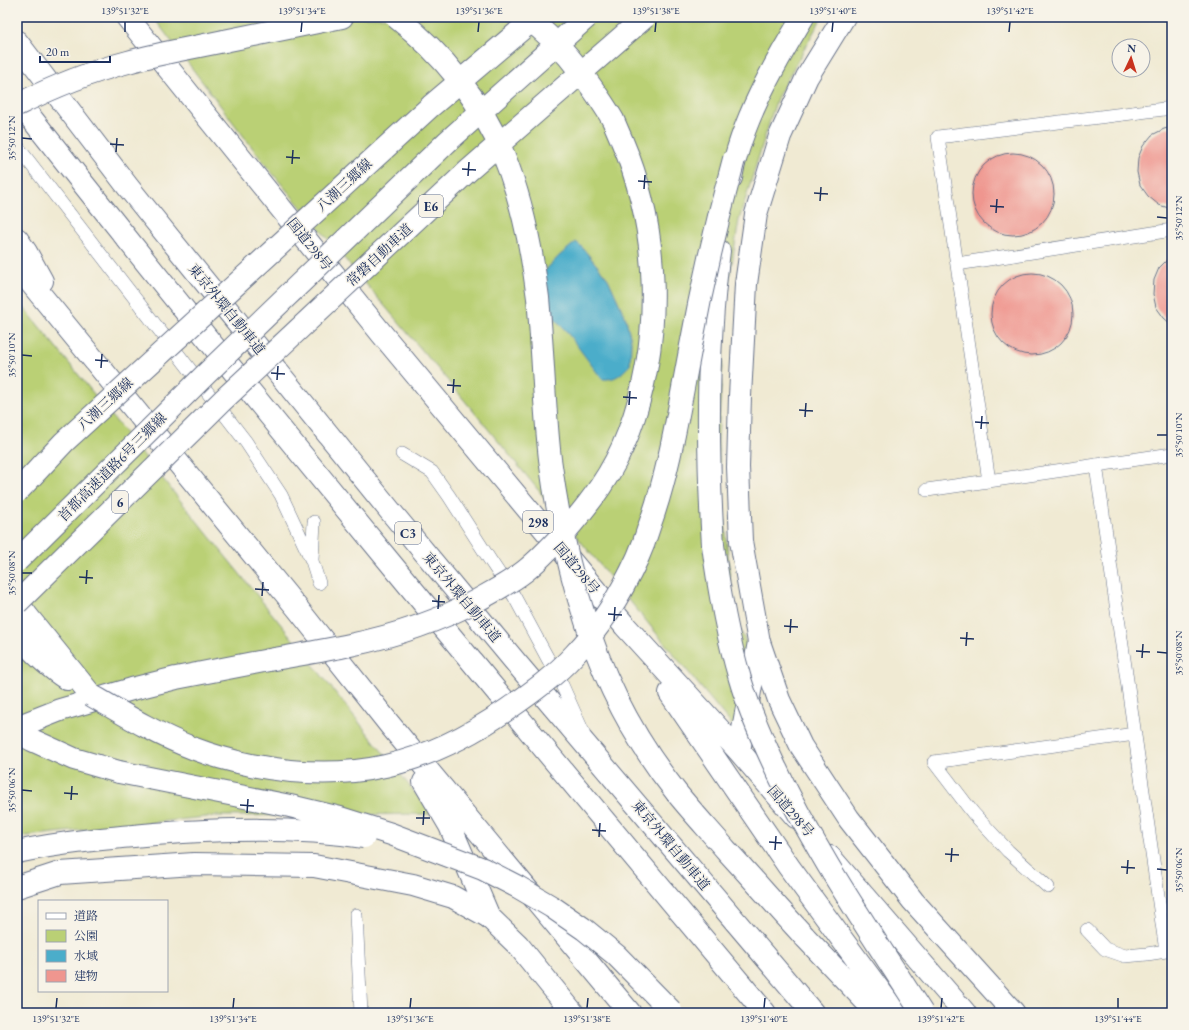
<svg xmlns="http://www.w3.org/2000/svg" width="1189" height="1030" font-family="'EB Garamond','Noto Serif JP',serif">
<rect width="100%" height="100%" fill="#f7f3e8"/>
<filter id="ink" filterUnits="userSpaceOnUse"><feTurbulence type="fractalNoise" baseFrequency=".025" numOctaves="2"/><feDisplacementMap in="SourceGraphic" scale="8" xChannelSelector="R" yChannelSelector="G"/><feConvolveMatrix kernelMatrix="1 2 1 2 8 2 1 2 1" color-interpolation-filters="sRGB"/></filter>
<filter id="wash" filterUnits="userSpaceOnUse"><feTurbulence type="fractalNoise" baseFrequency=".012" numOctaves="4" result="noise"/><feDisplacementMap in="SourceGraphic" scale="16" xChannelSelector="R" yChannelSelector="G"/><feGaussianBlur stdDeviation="0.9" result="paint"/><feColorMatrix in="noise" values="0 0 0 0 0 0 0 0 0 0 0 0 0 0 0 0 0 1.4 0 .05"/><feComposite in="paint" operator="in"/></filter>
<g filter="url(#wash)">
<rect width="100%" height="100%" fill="#f0ead3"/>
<path fill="#bad075" stroke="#6a806a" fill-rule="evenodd" d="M 153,17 L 822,17 L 777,98 L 739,220 L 725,306 L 718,442 L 733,614 L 755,662 L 741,736 L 460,395 L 267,167 ZM 581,246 L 608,279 L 626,319 L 631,341 L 630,365 L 566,331 L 546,309 Z
M 17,299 L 295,642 L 432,814 L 215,816 L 26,836 L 17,839 Z"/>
<path fill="#4badca" stroke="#336e94" d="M 576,242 L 581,246 L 608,279 L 626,319 L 631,341 L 630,365 C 620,375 616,380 602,379 L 566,331 L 541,303 L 539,277 L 559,256 Z"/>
<g id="blocks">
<path fill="#ef968f" d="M 1172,127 L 1172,209 L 1159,205 L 1148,196 L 1140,185 L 1137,172 L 1138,158 L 1143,146 L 1152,135 L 1164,129 Z
M972 194a41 41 0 1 1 82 0a41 41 0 1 1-82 0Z
M 1172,256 L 1172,325 L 1164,318 L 1156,307 L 1153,294 L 1154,280 L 1159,268 L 1169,258 Z
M991 314a41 41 0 1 1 82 0a41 41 0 1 1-82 0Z"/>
</g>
</g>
<g filter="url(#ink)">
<use href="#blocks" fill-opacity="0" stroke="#667087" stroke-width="1"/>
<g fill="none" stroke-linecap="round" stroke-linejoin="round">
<defs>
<path id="lane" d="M 17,146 L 246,442 L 281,495 L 312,561 L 319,583
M 957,264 L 1172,230
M 402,454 L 432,472 L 449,496 L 490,560 L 514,596 L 562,685 L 583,732
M 1096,465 L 1166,951 L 1172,950
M 989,481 L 938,137 L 1172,108
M 927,490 L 1172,454
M 312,560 L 314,522
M 1048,887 L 1008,851 L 973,813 L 934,762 L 1135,734
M 356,915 L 361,1013
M 1087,930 L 1105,949 L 1125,956 L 1147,954 L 1166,951"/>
<path id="street" d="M 844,17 L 807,77 L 780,136 L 756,214 L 746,284 L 740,396 L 738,467 L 741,541 L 759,642 L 779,700 L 801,746 L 849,819 L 913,901 L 1014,1013
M 17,887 L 60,873 L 194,864 L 314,866 L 413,885 L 453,897 L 489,917 L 518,945 L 573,1013"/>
<path id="highway" d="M 127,17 L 382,334 L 625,626 L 739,751 L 796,817
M 224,41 L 342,17
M 17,42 L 128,187 L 391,512 L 518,665 L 813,1013
M 17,100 C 260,409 512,711 765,1013
M 731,178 C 741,122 774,65 803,17
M 17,239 L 26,252 L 42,281
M 17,266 L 298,609 L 390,725 L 630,1013
M 713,545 C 707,447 706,348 719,251
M 17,602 L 28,617 L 91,695
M 17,634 C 32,651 48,667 67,679
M 670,693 L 789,867 L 896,1013
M 17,727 L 60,710 L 132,689 L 176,678 L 269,660
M 17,732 L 32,740 L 74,759 L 119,772
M 739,751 L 759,642
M 424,782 L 450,826 L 489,917
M 830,857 L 965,1013
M 804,936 L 877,1013"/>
</defs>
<use href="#lane" stroke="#667087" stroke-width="14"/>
<use href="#street" stroke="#667087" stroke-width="24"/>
<use href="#highway" stroke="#667087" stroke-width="24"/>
<use href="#lane" stroke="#fff" stroke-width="13"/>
<use href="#street" stroke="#fff" stroke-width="22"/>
<use href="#highway" stroke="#fff" stroke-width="22"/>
<defs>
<path id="secondary-bridge" d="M 17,492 L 64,442 L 431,106 L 536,17"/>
<path id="highway-bridge" d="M 396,17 C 442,53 482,102 504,156 C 522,200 532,251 538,298 C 543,351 544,406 550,459 C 557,511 567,563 583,612 C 602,677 634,739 676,792 C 692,812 710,831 727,851 C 753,879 778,908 804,936
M 17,105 C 53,87 90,72 128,62 C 160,53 192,48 224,41
M 713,545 C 719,591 727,635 740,679 C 748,706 759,732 771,758 C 812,848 869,930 922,1013
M 17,561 L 206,374 L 448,141 L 587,17
M 17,603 L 223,400 L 468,171 L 645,17
M 269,660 C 296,655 323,651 350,645 C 394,636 439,621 478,600 C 494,591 511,582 525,571 C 539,560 552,546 564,533 C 591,502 613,473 628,434 C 663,342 661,232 622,141 C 619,134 616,127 613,120 C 604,104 593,89 582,74 C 566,52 548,33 525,17
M 91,695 C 125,715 158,735 195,749 C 213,756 232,761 251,765 C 350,785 426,766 508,709 C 531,693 555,676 574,655 C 601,627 622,592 638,557 C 642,548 646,537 649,527 C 669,472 678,414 689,356 C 701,290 716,224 734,159
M 119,772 L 290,806 L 340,818 L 391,834 L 483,869 L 518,887 L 552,907 L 584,929 L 616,955 L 671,1011
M 17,852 C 63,842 109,838 155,834 C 225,829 295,827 364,837"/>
</defs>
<use href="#secondary-bridge" stroke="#667087" stroke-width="24" stroke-linecap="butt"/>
<use href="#highway-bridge" stroke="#667087" stroke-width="24" stroke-linecap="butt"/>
<use href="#secondary-bridge" stroke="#fff" stroke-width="22"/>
<use href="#highway-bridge" stroke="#fff" stroke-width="22"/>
</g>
</g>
<path fill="none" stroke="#1b2f5e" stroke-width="1.5" d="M 125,32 L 125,22M 301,32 L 302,22M 478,32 L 479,22M 655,32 L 656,22M 832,32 L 833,22M 1009,32 L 1010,22M 22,138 L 32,139M 110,144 L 124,145M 116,152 L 117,138M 286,157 L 300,158M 292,164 L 293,150M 462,169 L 476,170M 468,176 L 469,162M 638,181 L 652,182M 644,189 L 645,175M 814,193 L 828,194M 820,201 L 821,187M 990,206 L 1004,207M 996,213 L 997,199M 1157,217 L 1167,218M 22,355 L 32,356M 95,360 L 108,361M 101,368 L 102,354M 271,373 L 285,374M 277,380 L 278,366M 447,385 L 461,386M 453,393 L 454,379M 623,397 L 637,398M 629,405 L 630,391M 799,410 L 813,411M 805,417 L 806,403M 975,422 L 989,423M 981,429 L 982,416M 1157,435 L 1167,435M 22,573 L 32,573M 79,577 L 93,578M 86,584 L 87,570M 255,589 L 269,590M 262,596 L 263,582M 432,601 L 445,602M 438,609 L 439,595M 608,614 L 622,615M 614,621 L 615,607M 784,626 L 798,627M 790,633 L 791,619M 960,638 L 974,639M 966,646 L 967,632M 1136,651 L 1150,652M 1157,652 L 1167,653M 1142,658 L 1143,644M 22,790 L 32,791M 64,793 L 78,794M 71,800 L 72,786M 240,805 L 254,806M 247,813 L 248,799M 416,818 L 430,818M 423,825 L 424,811M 592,830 L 606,831M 599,837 L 600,823M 769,842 L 782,843M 775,850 L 776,836M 945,854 L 959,855M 951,862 L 952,848M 1121,867 L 1135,868M 1157,869 L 1167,870M 1127,874 L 1128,860M 56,1008 L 57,998M 233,1008 L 234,998M 410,1008 L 411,998M 587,1008 L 588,998M 764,1008 L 765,998M 941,1008 L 942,998M 1118,1008 L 1118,998"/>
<g text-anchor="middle" stroke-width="3" stroke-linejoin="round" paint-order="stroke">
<g fill="#f7f3e8" stroke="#5d6a87" stroke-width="1">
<rect x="419" y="195" width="24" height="22" rx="3"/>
<rect x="112" y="491" width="16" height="22" rx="3"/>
<rect x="523" y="511" width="30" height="22" rx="3"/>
<rect x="395" y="522" width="26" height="22" rx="3"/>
</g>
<g font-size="13" font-weight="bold" fill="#1b2f5e">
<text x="431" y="211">E6</text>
<text x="120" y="507">6</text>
<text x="538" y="527">298</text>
<text x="408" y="538">C3</text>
</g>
<g font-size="14" fill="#1b2f5e" stroke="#f7f3e8">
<text transform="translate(344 185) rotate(-43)" y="5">八潮三郷線</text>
<text transform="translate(310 244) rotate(51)" y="5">国道298号</text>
<text transform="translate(379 255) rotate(-43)" y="5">常磐自動車道</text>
<text transform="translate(227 309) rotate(51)" y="5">東京外環自動車道</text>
<text transform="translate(105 404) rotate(-43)" y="5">八潮三郷線</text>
<text transform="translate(112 467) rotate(-45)" y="5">首都高速道路6号三郷線</text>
<text transform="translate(577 568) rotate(50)" y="5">国道298号</text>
<text transform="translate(462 597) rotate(50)" y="5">東京外環自動車道</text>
<text transform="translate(791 811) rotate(49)" y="5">国道298号</text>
<text transform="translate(671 845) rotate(50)" y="5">東京外環自動車道</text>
</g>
</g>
<rect width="1189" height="1030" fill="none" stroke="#f7f3e8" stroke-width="44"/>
<rect x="38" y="900" width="130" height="92" fill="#f7f3e8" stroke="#9fa5b1"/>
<rect x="46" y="913" width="20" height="6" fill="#ffffff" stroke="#9fa5b1"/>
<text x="74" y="920" font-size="12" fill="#1b2f5e">道路</text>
<rect x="46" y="930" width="20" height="12" fill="#bad075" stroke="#9fa5b1"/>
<text x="74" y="940" font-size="12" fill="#1b2f5e">公園</text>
<rect x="46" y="950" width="20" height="12" fill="#4badca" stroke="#9fa5b1"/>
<text x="74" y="960" font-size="12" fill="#1b2f5e">水域</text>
<rect x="46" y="970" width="20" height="12" fill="#ef968f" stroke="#9fa5b1"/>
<text x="74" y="980" font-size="12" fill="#1b2f5e">建物</text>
<g transform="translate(1131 58) rotate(4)"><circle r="19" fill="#f7f3e8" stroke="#9fa5b1"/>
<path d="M0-3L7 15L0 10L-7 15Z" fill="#c8321e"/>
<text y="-6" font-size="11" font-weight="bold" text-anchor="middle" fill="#1b2f5e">N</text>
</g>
<path d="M40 56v6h70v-6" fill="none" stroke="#1b2f5e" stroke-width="2"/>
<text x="46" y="56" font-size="12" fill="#1b2f5e" stroke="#f7f3e8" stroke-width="3" paint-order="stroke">20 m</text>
<rect x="22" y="22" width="1145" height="986" fill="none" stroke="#1b2f5e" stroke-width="1.5"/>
<g font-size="10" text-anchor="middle" fill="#1b2f5e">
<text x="125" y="14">139°51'32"E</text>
<text x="302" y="14">139°51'34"E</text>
<text x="479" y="14">139°51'36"E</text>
<text x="656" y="14">139°51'38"E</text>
<text x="833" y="14">139°51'40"E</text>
<text x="1010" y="14">139°51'42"E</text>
<text transform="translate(11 138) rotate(-90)" y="4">35°50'12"N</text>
<text transform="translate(1178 218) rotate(-90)" y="4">35°50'12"N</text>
<text transform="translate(11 355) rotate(-90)" y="4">35°50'10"N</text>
<text transform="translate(1178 435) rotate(-90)" y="4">35°50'10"N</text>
<text transform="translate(11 573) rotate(-90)" y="4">35°50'08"N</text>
<text transform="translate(1178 653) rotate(-90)" y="4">35°50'08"N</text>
<text transform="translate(11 790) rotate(-90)" y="4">35°50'06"N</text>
<text transform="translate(1178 870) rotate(-90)" y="4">35°50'06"N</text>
<text x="56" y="1022">139°51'32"E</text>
<text x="233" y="1022">139°51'34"E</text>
<text x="410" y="1022">139°51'36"E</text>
<text x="587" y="1022">139°51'38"E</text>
<text x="764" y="1022">139°51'40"E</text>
<text x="941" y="1022">139°51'42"E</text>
<text x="1118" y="1022">139°51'44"E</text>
</g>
</svg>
